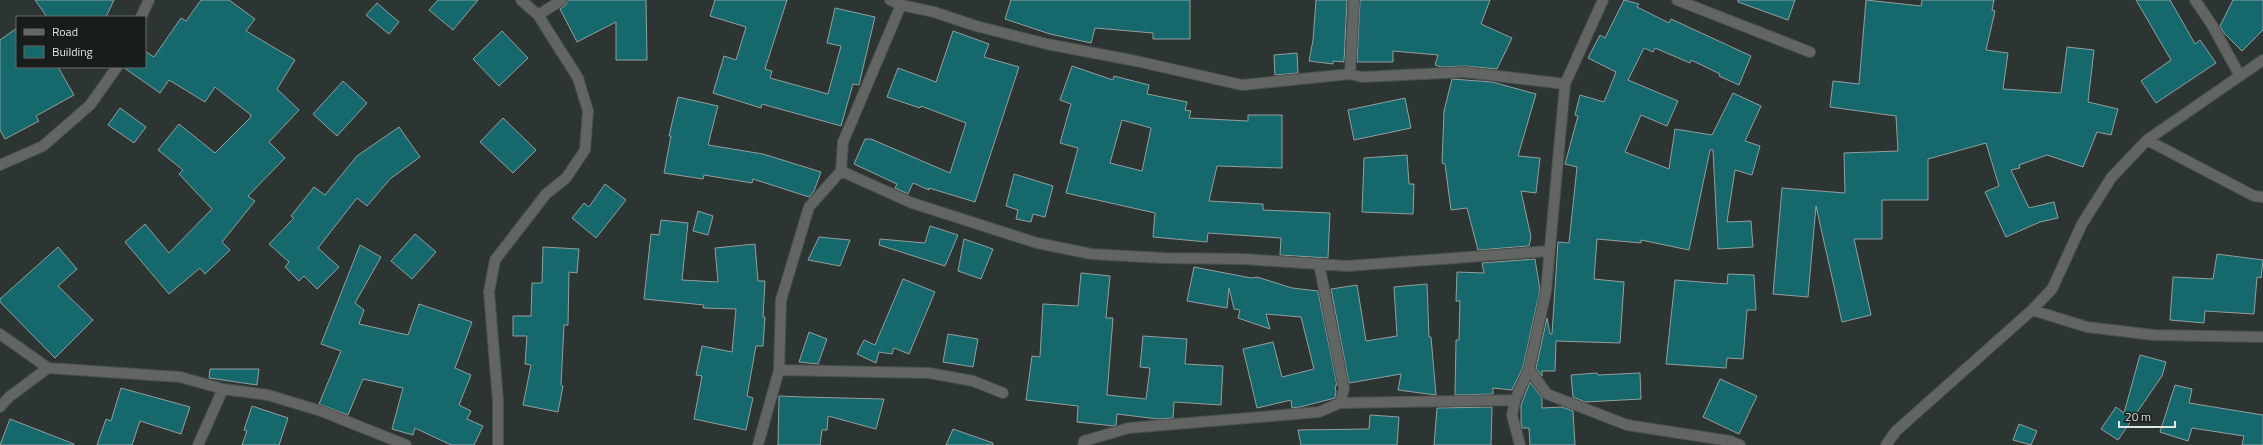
<svg xmlns="http://www.w3.org/2000/svg" width="2263" height="445" font-family="'Titillium Web',sans-serif">
<rect width="100%" height="100%" fill="#2d3532"/>
<path fill="#15696d" stroke="#949e9f" fill-rule="evenodd" d="M 35,0 L 114,0 L 106,17 L 47,17 Z
M 201,0 L 229,0 L 255,19 L 246,31 L 295,60 L 277,89 L 299,110 L 269,142 L 285,158 L 248,196 L 255,201 L 222,242 L 230,250 L 205,274 L 200,268 L 169,294 L 125,242 L 145,224 L 169,253 L 212,209 L 179,174 L 183,170 L 158,150 L 179,124 L 215,153 L 250,118 L 251,115 L 215,87 L 205,102 L 169,80 L 160,93 L 123,67 L 145,67 L 145,51 L 154,57 L 181,18 L 186,21 Z
M 438,0 L 478,0 L 453,30 L 429,10 Z
M 568,0 L 646,0 L 647,60 L 616,60 L 616,22 L 577,42 L 560,9 L 566,5 Z
M 715,0 L 787,0 L 765,69 L 772,71 L 770,78 L 828,94 L 841,46 L 827,43 L 835,8 L 875,17 L 859,85 L 853,84 L 841,126 L 762,104 L 761,108 L 713,93 L 724,56 L 736,60 L 746,27 L 710,16 Z
M 1011,0 L 1190,0 L 1190,39 L 1153,39 L 1153,33 L 1095,28 L 1091,43 L 1050,34 L 1005,19 Z
M 1316,0 L 1347,0 L 1344,62 L 1333,61 L 1333,64 L 1309,61 L 1313,40 Z
M 1360,0 L 1490,0 L 1481,24 L 1512,38 L 1497,69 L 1465,66 L 1441,67 L 1435,65 L 1438,55 L 1393,51 L 1393,62 L 1357,62 Z
M 1624,0 L 1639,4 L 1637,7 L 1669,23 L 1671,19 L 1751,56 L 1739,85 L 1719,76 L 1720,74 L 1691,60 L 1690,63 L 1655,48 L 1653,52 L 1644,48 L 1628,80 L 1678,101 L 1667,126 L 1641,115 L 1625,152 L 1669,169 L 1675,129 L 1712,135 L 1733,93 L 1761,106 L 1745,141 L 1760,146 L 1752,175 L 1735,170 L 1727,222 L 1751,221 L 1753,247 L 1718,249 L 1713,150 L 1710,150 L 1689,250 L 1641,240 L 1641,243 L 1597,239 L 1594,279 L 1624,282 L 1620,343 L 1556,341 L 1555,371 L 1542,371 L 1542,376 L 1536,368 L 1547,318 L 1550,334 L 1552,334 L 1558,242 L 1569,243 L 1577,167 L 1565,164 L 1578,116 L 1575,115 L 1580,95 L 1604,102 L 1616,72 L 1588,58 L 1600,35 L 1605,38 Z
M 1738,0 L 1795,0 L 1788,20 L 1738,2 Z
M 1866,0 L 1921,6 L 1922,0 L 1994,0 L 1992,10 L 1995,11 L 1986,50 L 2008,53 L 2003,89 L 2061,93 L 2067,47 L 2094,50 L 2088,102 L 2118,109 L 2111,135 L 2097,132 L 2083,167 L 2047,155 L 2019,165 L 2020,168 L 2011,170 L 2029,208 L 2054,202 L 2058,218 L 2040,222 L 2006,237 L 1985,192 L 1999,186 L 1986,143 L 1928,159 L 1928,200 L 1882,200 L 1882,239 L 1854,239 L 1871,315 L 1842,322 L 1816,206 L 1808,297 L 1773,294 L 1782,188 L 1845,193 L 1844,153 L 1898,151 L 1896,116 L 1830,107 L 1833,81 L 1859,84 Z
M 2136,0 L 2170,0 L 2195,44 L 2200,40 L 2216,63 L 2156,103 L 2141,81 L 2171,60 Z
M 2233,0 L 2263,0 L 2263,30 L 2242,51 L 2224,33 L 2220,26 Z
M 377,3 L 399,22 L 389,34 L 366,15 Z
M 17,28 L 17,67 L 58,67 L 74,95 L 36,116 L 39,121 L 5,139 L 0,130 L 0,40 Z
M 502,31 L 528,58 L 499,86 L 473,59 Z
M 953,31 L 989,44 L 984,57 L 1019,67 L 975,202 L 929,188 L 929,190 L 913,183 L 908,194 L 895,188 L 897,184 L 854,164 L 865,139 L 871,139 L 950,173 L 966,123 L 921,106 L 920,108 L 887,97 L 898,68 L 936,82 Z
M 1297,53 L 1298,73 L 1275,75 L 1274,55 Z
M 1072,66 L 1113,80 L 1114,76 L 1149,85 L 1147,94 L 1187,102 L 1185,110 L 1191,111 L 1189,118 L 1248,121 L 1248,115 L 1282,115 L 1282,168 L 1217,166 L 1209,201 L 1263,204 L 1263,210 L 1330,213 L 1328,258 L 1280,255 L 1281,238 L 1208,233 L 1207,242 L 1153,237 L 1155,213 L 1066,193 L 1078,148 L 1060,143 L 1071,104 L 1060,100 ZM 1122,120 L 1151,128 L 1142,171 L 1110,163 Z
M 1452,79 L 1492,82 L 1536,94 L 1518,156 L 1540,158 L 1536,193 L 1521,191 L 1531,237 L 1529,246 L 1478,250 L 1467,208 L 1451,210 L 1445,164 L 1442,163 L 1444,111 Z
M 343,81 L 367,103 L 337,136 L 313,114 Z
M 678,97 L 718,106 L 708,145 L 763,154 L 821,172 L 814,191 L 809,197 L 753,179 L 752,183 L 704,175 L 703,179 L 664,173 L 671,136 L 669,136 Z
M 1405,98 L 1411,128 L 1354,140 L 1348,110 Z
M 120,108 L 146,127 L 134,143 L 108,125 Z
M 503,118 L 536,150 L 513,173 L 480,142 Z
M 399,127 L 420,157 L 390,179 L 367,206 L 357,198 L 318,248 L 339,267 L 317,289 L 304,276 L 299,281 L 285,267 L 289,262 L 269,244 L 294,218 L 291,216 L 314,187 L 325,195 L 357,156 Z
M 1407,155 L 1409,184 L 1414,184 L 1413,214 L 1362,212 L 1364,158 Z
M 1014,174 L 1053,186 L 1045,217 L 1033,214 L 1031,222 L 1016,219 L 1018,210 L 1006,206 Z
M 605,184 L 626,200 L 596,238 L 572,218 L 584,203 L 589,207 Z
M 698,211 L 713,216 L 708,235 L 693,231 Z
M 661,220 L 688,223 L 682,280 L 718,282 L 715,248 L 755,244 L 758,281 L 765,281 L 763,317 L 765,317 L 763,346 L 756,346 L 747,396 L 753,398 L 746,430 L 694,419 L 702,376 L 696,375 L 702,346 L 732,352 L 736,309 L 703,308 L 704,305 L 644,299 L 651,234 L 659,235 Z
M 930,226 L 958,235 L 945,266 L 879,245 L 880,239 L 925,243 Z
M 415,234 L 436,252 L 412,279 L 391,261 Z
M 819,237 L 850,240 L 840,266 L 808,260 Z
M 964,239 L 993,249 L 981,279 L 958,271 Z
M 360,245 L 381,257 L 355,303 L 364,310 L 359,324 L 408,335 L 419,304 L 472,322 L 455,368 L 471,375 L 459,405 L 471,411 L 467,419 L 483,426 L 474,445 L 451,445 L 415,428 L 413,435 L 392,429 L 403,388 L 363,379 L 348,415 L 319,404 L 341,351 L 321,344 Z
M 58,247 L 77,269 L 58,286 L 93,320 L 55,358 L 0,302 L 0,299 Z
M 543,247 L 579,249 L 577,273 L 569,272 L 568,325 L 564,325 L 561,385 L 563,386 L 558,412 L 523,405 L 531,365 L 525,364 L 527,336 L 513,336 L 513,316 L 531,316 L 532,283 L 542,283 Z
M 2217,254 L 2263,260 L 2261,278 L 2257,277 L 2254,314 L 2205,311 L 2204,323 L 2170,320 L 2173,277 L 2213,279 Z
M 1535,259 L 1540,290 L 1523,367 L 1512,390 L 1493,388 L 1493,394 L 1455,395 L 1456,340 L 1459,340 L 1460,301 L 1456,301 L 1457,272 L 1484,273 L 1482,263 Z
M 1194,267 L 1251,278 L 1257,277 L 1292,288 L 1318,291 L 1337,385 L 1335,386 L 1336,392 L 1335,398 L 1300,407 L 1292,408 L 1291,400 L 1257,408 L 1243,349 L 1273,342 L 1282,377 L 1314,369 L 1301,317 L 1266,314 L 1270,329 L 1238,318 L 1240,310 L 1234,309 L 1229,288 L 1227,308 L 1187,301 Z
M 1081,273 L 1110,276 L 1106,318 L 1113,318 L 1107,395 L 1146,399 L 1150,368 L 1140,367 L 1143,336 L 1187,339 L 1185,364 L 1223,366 L 1221,405 L 1174,402 L 1173,418 L 1158,419 L 1117,414 L 1116,425 L 1114,426 L 1077,422 L 1078,406 L 1026,400 L 1032,356 L 1040,357 L 1043,304 L 1078,306 Z
M 1728,274 L 1754,275 L 1756,310 L 1747,310 L 1743,359 L 1727,358 L 1726,368 L 1666,364 L 1675,280 L 1727,284 Z
M 903,279 L 935,292 L 909,354 L 894,348 L 892,354 L 879,352 L 876,363 L 857,354 L 864,340 L 875,345 Z
M 1427,284 L 1429,337 L 1431,337 L 1436,395 L 1398,390 L 1401,374 L 1349,383 L 1331,289 L 1357,285 L 1366,341 L 1397,336 L 1394,287 Z
M 809,332 L 827,339 L 818,364 L 799,362 Z
M 948,334 L 978,339 L 973,367 L 943,362 Z
M 2140,355 L 2166,362 L 2162,376 L 2118,440 L 2101,429 L 2116,407 L 2124,413 Z
M 210,369 L 259,369 L 257,385 L 209,378 Z
M 1597,373 L 1598,375 L 1640,373 L 1641,399 L 1585,402 L 1573,397 L 1571,375 Z
M 1720,379 L 1757,396 L 1739,434 L 1703,417 Z
M 1530,382 L 1542,398 L 1542,408 L 1562,407 L 1573,411 L 1575,445 L 1530,445 L 1529,428 L 1522,428 L 1521,422 L 1521,405 Z
M 2175,385 L 2192,389 L 2189,403 L 2263,415 L 2263,445 L 2242,445 L 2244,436 L 2192,428 L 2188,441 L 2160,432 Z
M 121,388 L 190,407 L 181,434 L 140,421 L 132,445 L 97,445 L 106,419 L 111,421 Z
M 779,396 L 804,397 L 884,399 L 876,429 L 828,416 L 827,430 L 822,430 L 820,445 L 778,445 Z
M 252,406 L 288,418 L 279,445 L 242,445 L 247,431 L 244,430 Z
M 1492,407 L 1491,445 L 1434,445 L 1437,408 Z
M 1370,415 L 1399,417 L 1397,445 L 1301,445 L 1298,430 L 1369,429 Z
M 10,419 L 74,444 L 74,445 L 0,445 Z
M 2019,424 L 2037,431 L 2031,445 L 2013,440 Z
M 953,429 L 993,443 L 993,445 L 946,445 Z"/>
<g fill="none" stroke-linecap="round" stroke-linejoin="round">
<defs>
<path id="minor" d="M 890,0 L 901,5 L 934,12 L 976,26 L 1047,44 L 1136,61 L 1242,85 L 1350,74 L 1362,77 L 1464,72 L 1565,84
M 1677,0 L 1810,52
M 2195,0 L 2212,25 L 2240,76
M 538,15 L 562,0
M 141,17 L 149,0
M 1350,74 L 1354,0
M 2147,140 L 2254,196 L 2263,197
M 0,165 L 43,146 L 90,105 L 117,67
M 841,171 L 912,203 L 1037,243 L 1091,254 L 1164,258 L 1244,259 L 1347,266 L 1549,251
M 1319,264 L 1344,389 L 1340,403
M 2032,310 L 2087,327 L 2154,335 L 2263,337
M 0,334 L 48,368 L 180,377 L 223,389 L 268,395 L 321,411 L 406,445
M 1529,369 L 1547,394 L 1627,425 L 1730,441 L 1740,445
M 779,370 L 929,373 L 973,381 L 1003,393
M 0,407 L 9,397 L 48,368
M 198,445 L 223,389
M 498,445 L 498,401 L 489,292 L 495,260 L 546,194 L 566,178 L 585,150 L 588,111 L 578,78 L 538,15 L 521,0
M 758,445 L 779,370 L 781,300 L 809,207 L 841,171 L 843,142 L 901,5
M 1083,445 L 1084,441 L 1129,428 L 1319,412 L 1340,403 L 1515,400
M 1520,445 L 1512,415 L 1515,400 L 1529,369 L 1546,291 L 1565,84 L 1603,0
M 1886,445 L 1896,431 L 2032,310 L 2052,289 L 2082,224 L 2111,178 L 2147,140 L 2263,60"/>
</defs>
<use href="#minor" stroke="#4a514e" stroke-width="12"/>
<use href="#minor" stroke="#626562" stroke-width="10"/>
</g>
<rect x="16" y="16" width="130" height="52" fill="#181c1a" stroke="#686d6b"/>
<rect x="24" y="29" width="20" height="6" fill="#626562" stroke="#686d6b"/>
<text x="52" y="36" font-size="12" fill="#e1e6e4">Road</text>
<rect x="24" y="46" width="20" height="12" fill="#15696d" stroke="#686d6b"/>
<text x="52" y="56" font-size="12" fill="#e1e6e4">Building</text>
<path d="M2119 421v6h56v-6" fill="none" stroke="#e1e6e4" stroke-width="2"/>
<text x="2125" y="421" font-size="12" fill="#e1e6e4" stroke="#181c1a" stroke-width="3" paint-order="stroke">20 m</text>
</svg>
